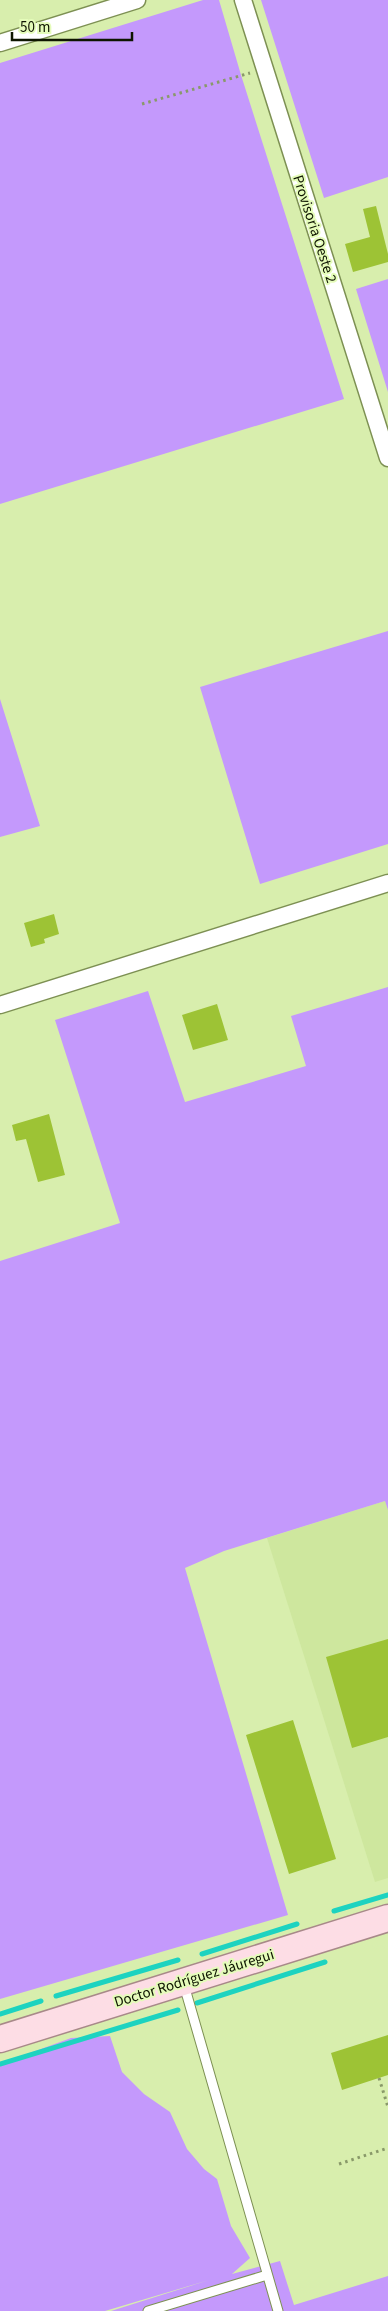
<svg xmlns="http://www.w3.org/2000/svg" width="388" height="2311" font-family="'Source Sans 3',sans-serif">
<rect width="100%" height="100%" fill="#d8eead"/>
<path fill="#cee79e" d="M 385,1501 L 388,1510 L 388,1878 L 375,1882 L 267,1538 Z"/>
<path fill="#c499fc" d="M 203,0 L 219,0 L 241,75 L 344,399 L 0,504 L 0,63 Z
M 261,0 L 388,0 L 388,177 L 324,198 Z
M 388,279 L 388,392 L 356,289 Z
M 388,631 L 388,844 L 260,884 L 200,687 Z
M 0,699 L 40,826 L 0,837 Z
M 388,987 L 388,1510 L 385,1501 L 224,1551 L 185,1568 L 288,1915 L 0,1999 L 0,1261 L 120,1223 L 55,1020 L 148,991 L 185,1102 L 306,1066 L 291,1016 Z
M 110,2036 L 122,2072 L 144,2094 L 170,2112 L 187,2149 L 204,2169 L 217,2179 L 231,2226 L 250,2258 L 232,2274 L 280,2261 L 294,2305 L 388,2276 L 388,2311 L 111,2311 L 209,2280 L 105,2311 L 0,2311 L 0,2064 L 71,2038 Z"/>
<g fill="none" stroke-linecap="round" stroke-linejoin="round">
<path stroke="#1dd3c0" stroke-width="5" d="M 334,1911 L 388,1895
M 202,1954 L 297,1924
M 56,1996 L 178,1960
M 197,2003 L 325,1962
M 0,2014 L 41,2001
M 0,2064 L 178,2010"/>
</g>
<path fill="#9dc335" d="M 376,206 L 388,254 L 388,262 L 353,272 L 345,244 L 370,237 L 363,209 Z
M 54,914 L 59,934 L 44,939 L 45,943 L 31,947 L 24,923 Z
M 217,1004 L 228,1040 L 193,1050 L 182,1015 Z
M 49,1114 L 65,1175 L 38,1182 L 26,1139 L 16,1141 L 12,1125 Z
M 388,1639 L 388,1737 L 352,1748 L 326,1657 Z
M 293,1720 L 336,1859 L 289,1874 L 246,1735 Z
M 388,2035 L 388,2075 L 342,2090 L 331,2053 Z"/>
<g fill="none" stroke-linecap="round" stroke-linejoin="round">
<defs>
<path id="service" d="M 184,1985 L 278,2311
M 148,2311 L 267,2275"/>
<path id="minor" d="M 243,0 L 388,458
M 0,43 L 137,0
M 0,1005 L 388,883"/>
<path id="primary" d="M 0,2039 L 388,1918"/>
</defs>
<use href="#service" stroke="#7d9053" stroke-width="11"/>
<use href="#minor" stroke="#7d9053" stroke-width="19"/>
<use href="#primary" stroke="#a88989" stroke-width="29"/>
<path stroke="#899969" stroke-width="3" stroke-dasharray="2.5 4" stroke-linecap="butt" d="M 142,104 L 250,73
M 379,2078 L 388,2107
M 339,2164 L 388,2148"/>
<use href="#service" stroke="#fff" stroke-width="9"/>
<use href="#minor" stroke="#fff" stroke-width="16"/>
<use href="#primary" stroke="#fddde5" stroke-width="26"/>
</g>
<g text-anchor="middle" stroke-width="4" stroke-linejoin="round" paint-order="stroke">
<g font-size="15" fill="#0e1500" stroke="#e5fcba">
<text transform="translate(315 229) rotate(72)" y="5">Provisoria Oeste 2</text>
<text transform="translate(194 1978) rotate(-17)" y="5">Doctor Rodríguez Jáuregui</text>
</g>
</g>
<path d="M12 32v8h120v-8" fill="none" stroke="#0e1500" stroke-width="2.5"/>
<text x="20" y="32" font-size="15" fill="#0e1500" stroke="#e5fcba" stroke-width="4" paint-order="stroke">50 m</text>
</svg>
